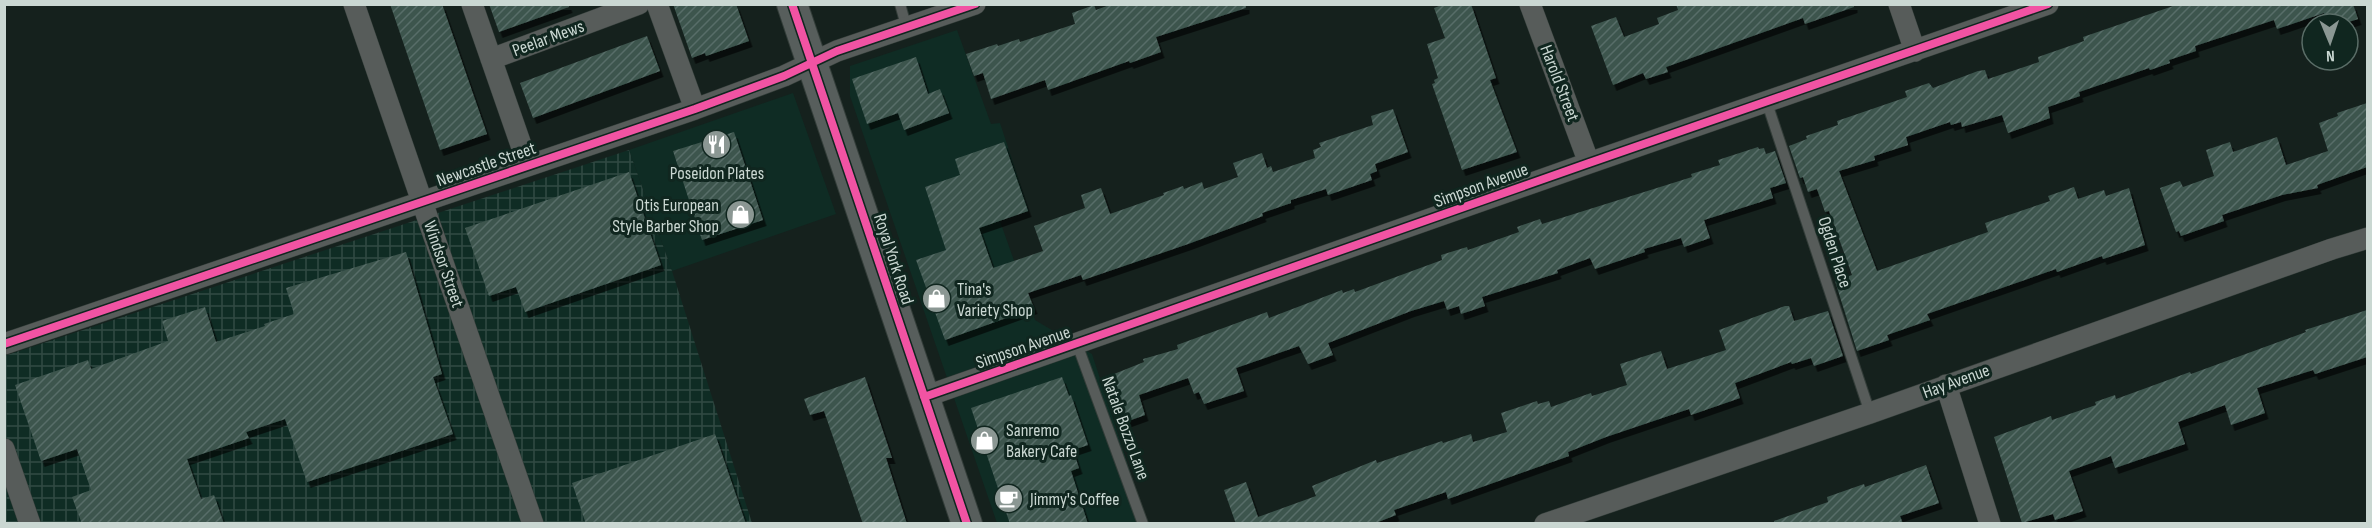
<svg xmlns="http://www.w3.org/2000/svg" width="2372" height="528" font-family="'Sofia Sans Condensed',sans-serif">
<defs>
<pattern id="industrial-grid" width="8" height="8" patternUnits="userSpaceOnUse" patternTransform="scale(1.5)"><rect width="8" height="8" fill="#0f2c24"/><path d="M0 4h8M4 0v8" fill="none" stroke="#314a43"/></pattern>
<pattern id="building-hatch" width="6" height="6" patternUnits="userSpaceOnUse" patternTransform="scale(1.5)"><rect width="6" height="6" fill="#3d554e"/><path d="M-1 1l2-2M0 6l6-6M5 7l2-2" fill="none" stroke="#586d67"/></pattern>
<filter id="shadow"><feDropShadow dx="3.5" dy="6" stdDeviation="0" flood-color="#0009"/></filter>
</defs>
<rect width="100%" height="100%" fill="#15211d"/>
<path fill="#0f2c24" d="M 957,30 L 991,124 L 1000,123 L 1029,211 L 1000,221 L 1035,320 L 1092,354 L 1147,523 L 997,523 L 850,96 L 850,66 Z
M 793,93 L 836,214 L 672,271 L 629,150 Z"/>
<path fill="url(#industrial-grid)" d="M 629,150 L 672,271 L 752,523 L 5,523 L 4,356 Z"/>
<path fill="url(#building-hatch)" filter="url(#shadow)" d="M 390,4 L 442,4 L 487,134 L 440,150 Z
M 489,4 L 568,4 L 569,7 L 499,32 Z
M 673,4 L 736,4 L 749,41 L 706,56 L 705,53 L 692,58 Z
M 1112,4 L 1246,4 L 1246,8 L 1156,37 L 1161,52 L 1130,63 L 1129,61 L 1048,90 L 1045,80 L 991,99 L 983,73 L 974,76 L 966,54 L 997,44 L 998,46 L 1019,39 L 1020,42 L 1075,24 L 1072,13 L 1094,5 L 1096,10 Z
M 1444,4 L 1471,4 L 1496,78 L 1490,80 L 1517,152 L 1462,170 L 1432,84 L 1435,83 L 1434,80 L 1438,78 L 1427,44 L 1445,38 L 1434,8 Z
M 1676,4 L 1854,4 L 1854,7 L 1805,24 L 1803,18 L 1666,67 L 1668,72 L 1646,79 L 1643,73 L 1613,85 L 1591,26 L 1616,17 L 1624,37 L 1659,24 L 1657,18 L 1678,10 Z
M 2179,4 L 2353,4 L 2358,19 L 2342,24 L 2327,24 L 2324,13 L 2277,29 L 2274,20 L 2195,46 L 2196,51 L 2169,60 L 2170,63 L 2150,70 L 2149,68 L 2079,92 L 2080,96 L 2048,107 L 2050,118 L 2008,133 L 2002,115 L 1962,127 L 1961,122 L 1951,125 L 1950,122 L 1906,137 L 1908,145 L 1874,156 L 1875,160 L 1839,171 L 1877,271 L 1988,232 L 1985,223 L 2050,201 L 2048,196 L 2074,187 L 2078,199 L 2104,190 L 2106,196 L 2129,188 L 2145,245 L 2103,259 L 2102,256 L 2057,272 L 2056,269 L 1927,314 L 1930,320 L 1887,335 L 1889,340 L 1857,351 L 1835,281 L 1852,275 L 1829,211 L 1825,212 L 1817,189 L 1808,192 L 1803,177 L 1800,178 L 1789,146 L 1807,139 L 1806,136 L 1838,125 L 1837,121 L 1907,97 L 1905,91 L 1929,83 L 1933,88 L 1978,71 L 1985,70 L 1988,79 L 2039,62 L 2038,57 L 2084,41 L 2083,37 Z
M 647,36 L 660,71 L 533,118 L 520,83 Z
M 916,57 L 928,94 L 940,89 L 949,113 L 904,130 L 898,113 L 867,124 L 852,79 Z
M 2367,103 L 2367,167 L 2317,185 L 2318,188 L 2282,195 L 2222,215 L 2224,221 L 2181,236 L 2179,231 L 2176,232 L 2160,188 L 2180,181 L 2183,187 L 2214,176 L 2206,150 L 2230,142 L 2233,152 L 2277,137 L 2286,165 L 2328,151 L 2319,123 L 2338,116 L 2337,113 Z
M 1393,109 L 1408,152 L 1375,164 L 1377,171 L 1370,174 L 1372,180 L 1328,195 L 1326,189 L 1291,200 L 1291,203 L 1262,213 L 1263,216 L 1188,244 L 1083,280 L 1081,275 L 1028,293 L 1034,308 L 945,340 L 916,260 L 946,250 L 925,187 L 960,175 L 955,159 L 1004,142 L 1028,211 L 979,228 L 993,268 L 1043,251 L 1034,226 L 1085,208 L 1081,195 L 1101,188 L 1110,214 L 1164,195 L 1163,193 L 1183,186 L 1184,189 L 1202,182 L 1204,189 L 1238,177 L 1233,163 L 1262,153 L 1267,168 L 1271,166 L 1273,172 L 1315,158 L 1313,150 L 1321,147 L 1319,143 L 1373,125 L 1371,116 Z
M 734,132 L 763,220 L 702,240 L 673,151 Z
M 1758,147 L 1759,149 L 1764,148 L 1766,154 L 1775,151 L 1786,183 L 1770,188 L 1773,198 L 1704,220 L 1710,238 L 1684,247 L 1681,238 L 1644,249 L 1645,252 L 1595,269 L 1590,258 L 1557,270 L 1558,273 L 1482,297 L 1485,306 L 1461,314 L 1459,306 L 1447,310 L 1444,301 L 1411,311 L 1328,343 L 1333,355 L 1308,364 L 1299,346 L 1236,368 L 1244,391 L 1204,404 L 1199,392 L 1194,394 L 1188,378 L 1139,395 L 1145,415 L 1120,424 L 1104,378 L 1144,362 L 1143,359 L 1178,349 L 1177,345 L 1267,312 L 1269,318 L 1342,290 L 1343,293 L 1354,289 L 1355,292 L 1442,260 L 1441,255 L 1467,247 L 1468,250 L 1519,232 L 1517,227 L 1540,219 L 1542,224 L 1692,177 L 1691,174 L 1720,165 L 1718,160 Z
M 629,172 L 661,265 L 525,312 L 516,287 L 489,296 L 465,228 Z
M 406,252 L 442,374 L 433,377 L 453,434 L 307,482 L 285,419 L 246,432 L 249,438 L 187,459 L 201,499 L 214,495 L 224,524 L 82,524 L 72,497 L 91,490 L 77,449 L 41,461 L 15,385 L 88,360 L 91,369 L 168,341 L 162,321 L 205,307 L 216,342 L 265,326 L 264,324 L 294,314 L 286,288 Z
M 1785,306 L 1789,306 L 1794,321 L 1828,311 L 1843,356 L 1814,366 L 1811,358 L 1792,364 L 1791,362 L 1735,383 L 1740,398 L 1691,415 L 1689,409 L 1606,437 L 1568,452 L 1569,456 L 1448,499 L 1446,492 L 1394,510 L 1396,515 L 1373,524 L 1236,524 L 1224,490 L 1227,489 L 1246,482 L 1258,517 L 1316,496 L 1312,486 L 1376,460 L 1377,463 L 1442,441 L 1443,443 L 1471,434 L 1473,442 L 1507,432 L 1501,413 L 1537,401 L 1538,404 L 1549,401 L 1551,407 L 1591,393 L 1592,396 L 1627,385 L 1620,364 L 1661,351 L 1667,369 L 1726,350 L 1719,330 Z
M 2367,310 L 2367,357 L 2315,374 L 2313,370 L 2257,388 L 2265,413 L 2231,425 L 2225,405 L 2178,422 L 2185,444 L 2115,468 L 2111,456 L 2069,471 L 2083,511 L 2055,520 L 2053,514 L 2022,523 L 1994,437 L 2051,416 L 2052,420 L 2096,405 L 2095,402 L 2115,395 L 2116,399 L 2190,372 L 2191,374 L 2306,332 L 2305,330 Z
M 865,377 L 892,458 L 886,458 L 907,524 L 863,524 L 824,411 L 810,415 L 804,399 Z
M 1062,377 L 1069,396 L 1071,395 L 1088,445 L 1073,450 L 1079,468 L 1071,471 L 1088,524 L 1010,524 L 971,408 Z
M 715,434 L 746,524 L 586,524 L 572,483 Z
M 1926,465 L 1939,503 L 1900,516 L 1903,524 L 1775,524 L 1774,521 L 1828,502 L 1827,497 L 1864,484 L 1865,487 Z"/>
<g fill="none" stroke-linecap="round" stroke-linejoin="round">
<defs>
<path id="lane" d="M 900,4 L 907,29
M 1767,103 L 1870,413
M 1077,344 L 1143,524"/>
<path id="street" d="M 354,4 L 533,524
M 472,4 L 528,165
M 657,4 L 695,109
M 1530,4 L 1589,163
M 1899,4 L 1915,51
M 491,59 L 639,4
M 4,344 L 695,109 L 784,76 L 837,51 L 975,4
M 1946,385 L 1990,524
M 924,397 L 1589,163 L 2048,4
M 4,449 L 30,524
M 1545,524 L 1870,413 L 2332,249 L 2368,238"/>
<path id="secondary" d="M 792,4 L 967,524"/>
</defs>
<use href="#lane" stroke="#333d39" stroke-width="12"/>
<use href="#street" stroke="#333d39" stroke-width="22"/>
<use href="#secondary" stroke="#333d39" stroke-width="32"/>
<use href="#lane" stroke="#575c5a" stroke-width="10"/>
<use href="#street" stroke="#575c5a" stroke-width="21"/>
<use href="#secondary" stroke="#575e5c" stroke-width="30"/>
<defs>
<path id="cycleway" d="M 792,4 L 967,524
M 4,344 L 695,109 L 784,76 L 837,51 L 975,4
M 924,397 L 1589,163 L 2048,4"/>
</defs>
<use href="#cycleway" stroke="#10261f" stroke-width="11"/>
<use href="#cycleway" stroke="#f153a3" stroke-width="8"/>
</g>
<defs>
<symbol id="restaurant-disc" viewBox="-11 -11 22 22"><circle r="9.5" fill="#8b9793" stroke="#10261f"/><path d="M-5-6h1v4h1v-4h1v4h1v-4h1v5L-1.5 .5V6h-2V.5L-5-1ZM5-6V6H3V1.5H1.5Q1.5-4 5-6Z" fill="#fff"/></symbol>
<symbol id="shop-disc" viewBox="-11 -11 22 22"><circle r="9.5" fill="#8b9793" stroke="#10261f"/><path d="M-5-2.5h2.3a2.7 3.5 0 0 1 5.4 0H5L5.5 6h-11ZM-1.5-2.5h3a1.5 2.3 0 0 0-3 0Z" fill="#fff"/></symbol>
<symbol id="cafe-disc" viewBox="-11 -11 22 22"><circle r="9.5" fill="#8b9793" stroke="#10261f"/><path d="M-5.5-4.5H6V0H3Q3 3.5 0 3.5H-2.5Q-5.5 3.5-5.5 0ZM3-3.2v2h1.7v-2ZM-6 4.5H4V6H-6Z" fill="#fff"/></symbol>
</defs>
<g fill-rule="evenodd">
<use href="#restaurant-disc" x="700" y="128" width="33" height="33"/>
<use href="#shop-disc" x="724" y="198" width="33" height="33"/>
<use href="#shop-disc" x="920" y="282" width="33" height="33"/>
<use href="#shop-disc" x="968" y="424" width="33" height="33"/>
<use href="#cafe-disc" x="992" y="482" width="33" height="33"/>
</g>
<g text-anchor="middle" stroke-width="6" stroke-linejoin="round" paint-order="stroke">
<g font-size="18" fill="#cad7d2" stroke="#10261f">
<text transform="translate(548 38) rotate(-20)" y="6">Peelar Mews</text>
<text transform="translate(1560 83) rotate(69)" y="6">Harold Street</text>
<text transform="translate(486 164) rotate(-19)" y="6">Newcastle Street</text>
<text transform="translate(1481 185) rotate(-20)" y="6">Simpson Avenue</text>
<text transform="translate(1835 252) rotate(72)" y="6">Ogden Place</text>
<text transform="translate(894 259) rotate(72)" y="6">Royal York Road</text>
<text transform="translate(444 264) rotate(71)" y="6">Windsor Street</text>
<text transform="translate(1023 347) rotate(-19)" y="6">Simpson Avenue</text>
<text transform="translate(1956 381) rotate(-20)" y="6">Hay Avenue</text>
<text transform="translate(1126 428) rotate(70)" y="6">Natale Bozzo Lane</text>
</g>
<g font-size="18" fill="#cad7d2" stroke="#10261f" text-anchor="start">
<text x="717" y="179" text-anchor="middle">Poseidon Plates</text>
<text x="719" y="211" text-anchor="end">Otis European<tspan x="719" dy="21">Style Barber Shop</tspan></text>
<text x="957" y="295">Tina's<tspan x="957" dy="21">Variety Shop</tspan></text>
<text x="1006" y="436">Sanremo<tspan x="1006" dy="21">Bakery Cafe</tspan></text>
<text x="1030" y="505">Jimmy's Coffee</text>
</g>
</g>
<rect width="2372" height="528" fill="none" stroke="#cad7d2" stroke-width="12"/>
<g transform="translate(2330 42) rotate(178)"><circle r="28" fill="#10261f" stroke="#5a6d67" stroke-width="1.5"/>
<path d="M0-4.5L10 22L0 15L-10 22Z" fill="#8b9793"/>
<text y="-9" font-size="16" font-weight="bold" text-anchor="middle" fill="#cad7d2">N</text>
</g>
</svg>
